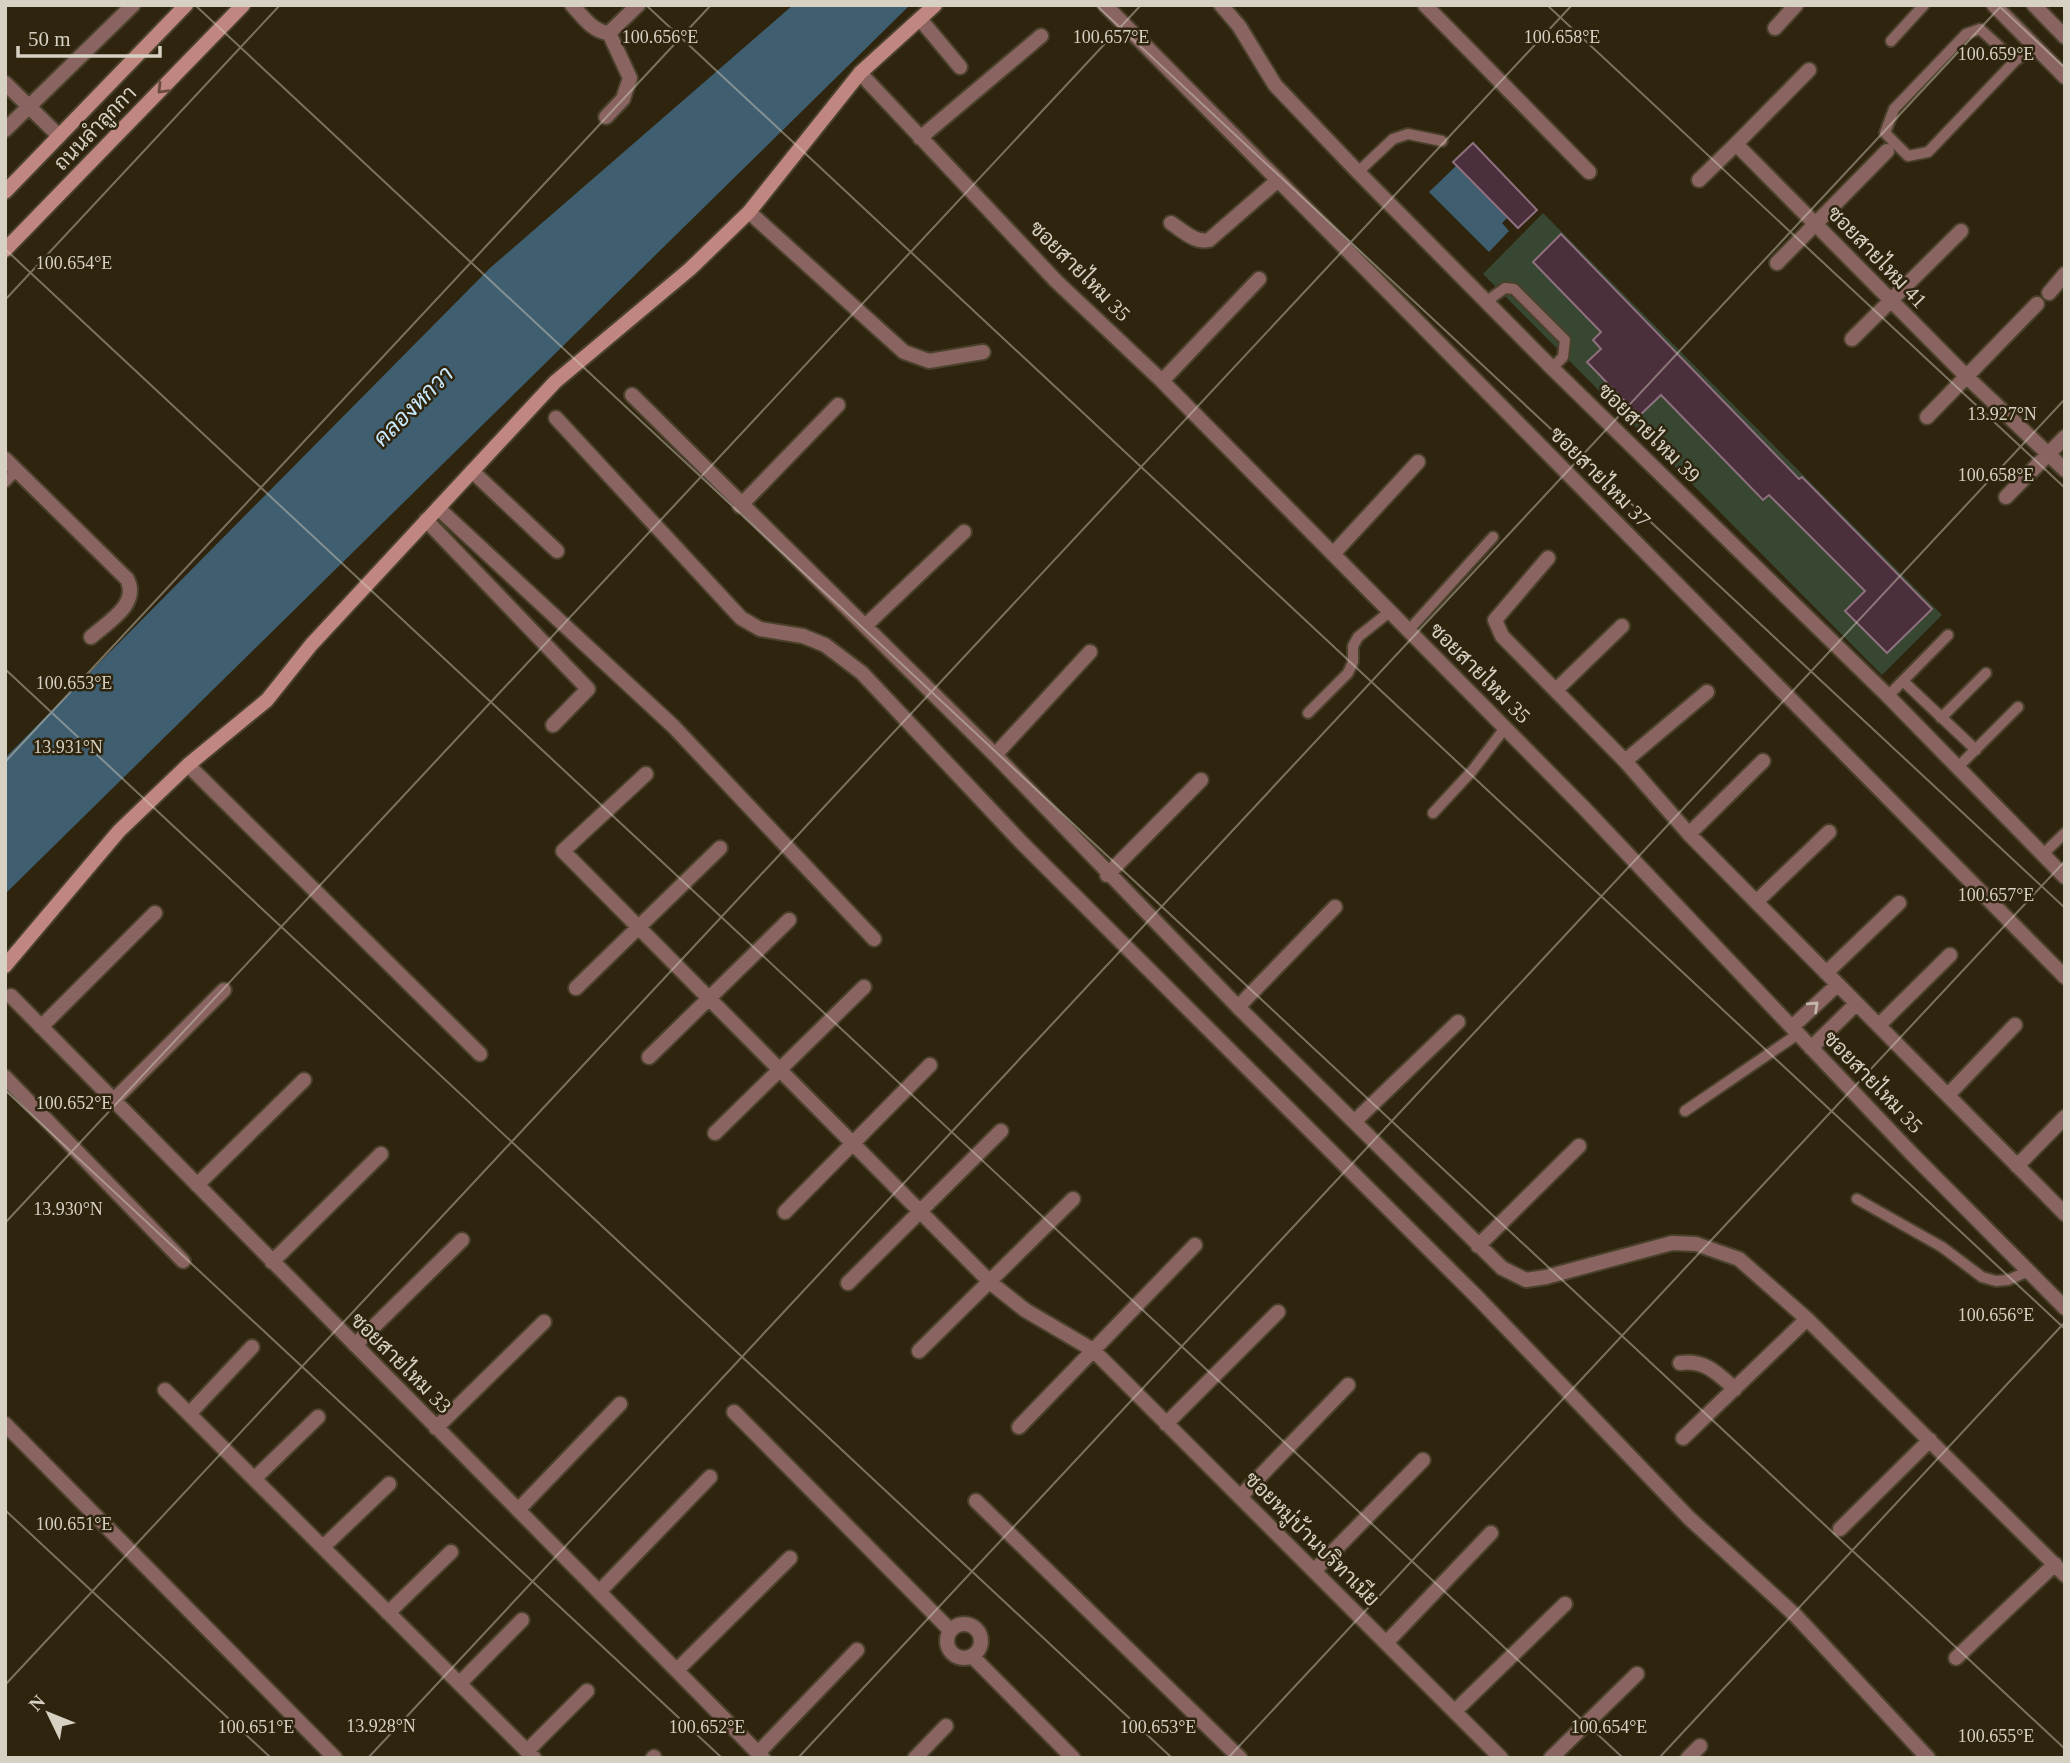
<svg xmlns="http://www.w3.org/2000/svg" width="2070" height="1763" font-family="'Times New Roman',Sarabun,serif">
<rect width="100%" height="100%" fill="#2f250e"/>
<path fill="#384732" d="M 1543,213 L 1942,615 L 1882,675 L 1483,274 Z"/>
<path fill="#3f5e6f" d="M 793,5 L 910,5 L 5,894 L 5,758 L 490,268 Z
M 1457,165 L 1508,217 L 1502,223 L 1509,231 L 1489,252 L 1429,192 Z"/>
<path fill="#4c2f3c" stroke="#8e717e" stroke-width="2" d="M 1473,143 L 1537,210 L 1518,228 L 1453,162 Z
M 1561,234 L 1799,479 L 1802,477 L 1932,609 L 1887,653 L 1845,611 L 1865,591 L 1769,495 L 1763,500 L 1661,395 L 1639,416 L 1587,362 L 1601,349 L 1593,340 L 1601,332 L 1533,262 Z"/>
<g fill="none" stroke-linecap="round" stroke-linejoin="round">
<defs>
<path id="lane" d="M 1891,41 L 1924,5
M 2015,61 L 1980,29 L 1966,34 L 1894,109 L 1885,133 L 1908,156 L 1928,152 L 2015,61 L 2034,47
M 1358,172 L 1393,139 L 1408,134 L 1442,141
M 1487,301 L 1505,288 L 1514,289 L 1565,340 L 1563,357 L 1552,368
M 5,482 L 17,470
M 1408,631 L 1493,537
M 1903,681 L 1976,750
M 1888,696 L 1948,635
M 1308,713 L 1348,673 L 1353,662 L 1353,646 L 1358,637 L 1388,613
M 1941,718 L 1986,673
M 1957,768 L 2018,707
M 1433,813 L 1472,771 L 1505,728
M 2043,854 L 2065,833
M 1685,1111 L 1798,1034
M 1857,1199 L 1942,1247 L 1982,1277 L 1996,1281 L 2008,1280 L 2029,1271"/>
<path id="street" d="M 572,5 C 582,16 593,32 609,33 L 638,5
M 1105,5 L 2065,977
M 1221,5 L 1239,26 L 1275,85 L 1358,172 L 1552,368 L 1888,696 L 2065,877
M 1425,5 L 1589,172
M 1994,5 L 2065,77
M 2034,5 L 2065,37
M 920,19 L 960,67
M 1775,28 L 1796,5
M 1809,70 L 1736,144 L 1967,377 L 2065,470
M 860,73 L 1056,281 L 1162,381 L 1584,808 L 1912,1154 L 2065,1308
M 5,83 L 59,136
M 606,117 L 623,99 L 630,78 L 609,33
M 5,130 L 133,5
M 920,138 L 1041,36
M 1699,180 L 1736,144
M 749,212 L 904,352 L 929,361 L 983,352
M 1171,223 C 1183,231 1195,243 1209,240 L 1277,181
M 1777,263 L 1887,151
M 2049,293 L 2065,274
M 1852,339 L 1961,231
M 1162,381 L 1259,279
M 632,395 L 995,755 L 1238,1007 L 1502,1268 L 1526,1280 L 1546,1277 L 1672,1243 L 1696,1244 L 1739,1259 L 1807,1319 L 2065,1575
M 1927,417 L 2037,304
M 556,418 L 741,618 L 760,629 L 803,636 L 825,645 L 862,673 L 1022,843 L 1478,1298 L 1689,1518 L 1796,1616 L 1928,1758
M 5,459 L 127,579 C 140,604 108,622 91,637
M 472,471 L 557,551
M 2006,497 L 2065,437
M 740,506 L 838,405
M 438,508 L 673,726 L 874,939
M 426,520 L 588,689 L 553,725
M 1333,554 L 1418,462
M 1548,558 L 1495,620 L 1502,636 L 1625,761 L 1689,834 L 2065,1214
M 865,626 L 964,532
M 1556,690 L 1622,626
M 995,755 L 1090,652
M 1625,761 L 1707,692
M 188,765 L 480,1054
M 646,774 L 563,851 L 991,1283 L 1025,1310 L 1093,1350 L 1501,1758
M 1689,834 L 1763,761
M 1107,875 L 1201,780
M 1756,902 L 1829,832
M 1826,973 L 1899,903
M 576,988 L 720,848
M 11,996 L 763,1758
M 1238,1007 L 1335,907
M 1879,1025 L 1950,955
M 41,1027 L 155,913
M 1792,1027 L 1837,985
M 1811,1048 L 1856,1004
M 649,1057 L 789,920
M 5,1077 L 183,1261
M 1948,1095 L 2015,1025
M 114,1100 L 224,990
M 1356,1120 L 1458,1022
M 715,1133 L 864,987
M 2017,1166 L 2065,1117
M 197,1185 L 304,1080
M 785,1212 L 930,1065
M 1478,1246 L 1579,1146
M 272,1262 L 381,1154
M 848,1283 L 1001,1131
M 355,1345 L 462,1240
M 919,1351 L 1073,1199
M 1680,1363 C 1705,1360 1716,1372 1735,1389
M 165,1390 L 534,1758
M 734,1412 L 950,1630
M 189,1414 L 252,1347
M 5,1424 L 335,1758
M 1166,1424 L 1278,1312
M 1019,1427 L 1195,1245
M 436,1428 L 544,1322
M 1683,1438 L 1807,1319
M 254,1479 L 318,1417
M 1240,1497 L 1348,1385
M 976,1501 L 1240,1758
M 518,1510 L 620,1404
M 1840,1529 L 1930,1440
M 323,1547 L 389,1484
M 1314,1571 L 1423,1460
M 599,1592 L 710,1477
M 388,1613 L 451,1552
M947 1641a17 17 0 1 1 34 0a17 17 0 1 1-34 0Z
M 1386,1643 L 1491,1533
M 972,1656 L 1073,1758
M 1956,1658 L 2055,1564
M 677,1670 L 790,1558
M 460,1683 L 522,1620
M 1455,1711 L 1565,1604
M 527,1751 L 587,1691
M 758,1753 L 857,1650
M 653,1758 L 654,1757
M 915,1758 L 946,1726
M 1551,1758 L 1637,1674
M 1688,1758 L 1700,1746"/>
<path id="secondary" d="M 5,192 L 186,5
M 5,250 L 243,5
M 5,966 L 119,831 L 188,765 L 267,700 L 311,645 L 555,382 L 690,269 L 749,212 L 860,73 L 935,5"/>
</defs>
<use href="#lane" stroke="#4a412b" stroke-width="14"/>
<use href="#street" stroke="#4a412b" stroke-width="18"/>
<use href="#secondary" stroke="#4a412b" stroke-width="18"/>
<use href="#lane" stroke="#896460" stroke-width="10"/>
<use href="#street" stroke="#896460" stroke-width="14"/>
<use href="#secondary" stroke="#c08781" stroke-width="14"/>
</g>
<defs><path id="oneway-chevron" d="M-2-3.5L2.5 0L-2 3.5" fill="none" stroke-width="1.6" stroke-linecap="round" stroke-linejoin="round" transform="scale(1.75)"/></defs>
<use stroke="#694c3c" href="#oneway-chevron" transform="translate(162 89) rotate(134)"/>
<use stroke="#c4b6aa" href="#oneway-chevron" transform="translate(1814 1006) rotate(-43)"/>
<path fill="none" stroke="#d7d1c3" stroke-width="2" stroke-opacity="0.45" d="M 195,5 L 2065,1749M 646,5 L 2065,1329M 1096,5 L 2065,908M 1547,5 L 2065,488M 1998,5 L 2065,68M 5,249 L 1623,1758M 5,300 L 280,5M 5,669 L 1172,1758M 5,762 L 711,5M 5,1090 L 722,1758M 5,1223 L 1141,5M 5,1510 L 271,1758M 5,1685 L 1572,5M 368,1758 L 2002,5M 798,1758 L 2065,399M 1228,1758 L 2065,861M 1659,1758 L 2065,1322"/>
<g text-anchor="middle" stroke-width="5" stroke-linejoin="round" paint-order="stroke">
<g font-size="21" fill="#d7d1c3" stroke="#2f250e">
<text transform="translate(95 128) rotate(-46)" y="7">ถนนลำลูกกา</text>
<text transform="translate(1877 257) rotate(46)" y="7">ซอยสายไหม 41</text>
<text transform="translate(1080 271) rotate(45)" y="7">ซอยสายไหม 35</text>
<text transform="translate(1649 433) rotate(44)" y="7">ซอยสายไหม 39</text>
<text transform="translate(1600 477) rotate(45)" y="7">ซอยสายไหม 37</text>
<text transform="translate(1480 673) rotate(45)" y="7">ซอยสายไหม 35</text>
<text transform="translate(1873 1082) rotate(46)" y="7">ซอยสายไหม 35</text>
<text transform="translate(401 1363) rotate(45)" y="7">ซอยสายไหม 33</text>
<text transform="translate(1312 1539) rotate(45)" y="7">ซอยหมู่บ้านบริทาเนีย</text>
</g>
<g font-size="23" font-style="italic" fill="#c8eaff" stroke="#2f250e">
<text transform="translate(413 406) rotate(-45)" y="8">คลองหกวา</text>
</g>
</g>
<g font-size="18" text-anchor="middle" fill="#d7d1c3" stroke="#2f250e" stroke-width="5" stroke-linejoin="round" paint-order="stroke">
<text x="660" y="43">100.656°E</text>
<text x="1111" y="43">100.657°E</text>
<text x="1562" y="43">100.658°E</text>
<text x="1996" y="60">100.659°E</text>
<text x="74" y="269">100.654°E</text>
<text x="2002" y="420">13.927°N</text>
<text x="1996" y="481">100.658°E</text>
<text x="74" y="689">100.653°E</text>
<text x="68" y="753">13.931°N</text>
<text x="1996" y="901">100.657°E</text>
<text x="74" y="1109">100.652°E</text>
<text x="68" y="1215">13.930°N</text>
<text x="1996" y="1321">100.656°E</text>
<text x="74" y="1530">100.651°E</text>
<text x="381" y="1732">13.928°N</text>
<text x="256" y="1733">100.651°E</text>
<text x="707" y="1733">100.652°E</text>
<text x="1158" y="1733">100.653°E</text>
<text x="1609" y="1733">100.654°E</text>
<text x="1996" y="1742">100.655°E</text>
</g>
<rect width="2070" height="1763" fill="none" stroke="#d7d1c3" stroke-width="14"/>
<g transform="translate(49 1714) rotate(313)" stroke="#2f250e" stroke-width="5" paint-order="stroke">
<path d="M0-5L12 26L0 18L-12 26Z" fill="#d7d1c3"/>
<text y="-10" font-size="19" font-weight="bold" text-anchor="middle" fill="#d7d1c3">N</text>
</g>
<path d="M18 46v10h142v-10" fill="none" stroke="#d7d1c3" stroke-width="3.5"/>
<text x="28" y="46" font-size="21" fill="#d7d1c3" stroke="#2f250e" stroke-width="5" paint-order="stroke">50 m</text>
</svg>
